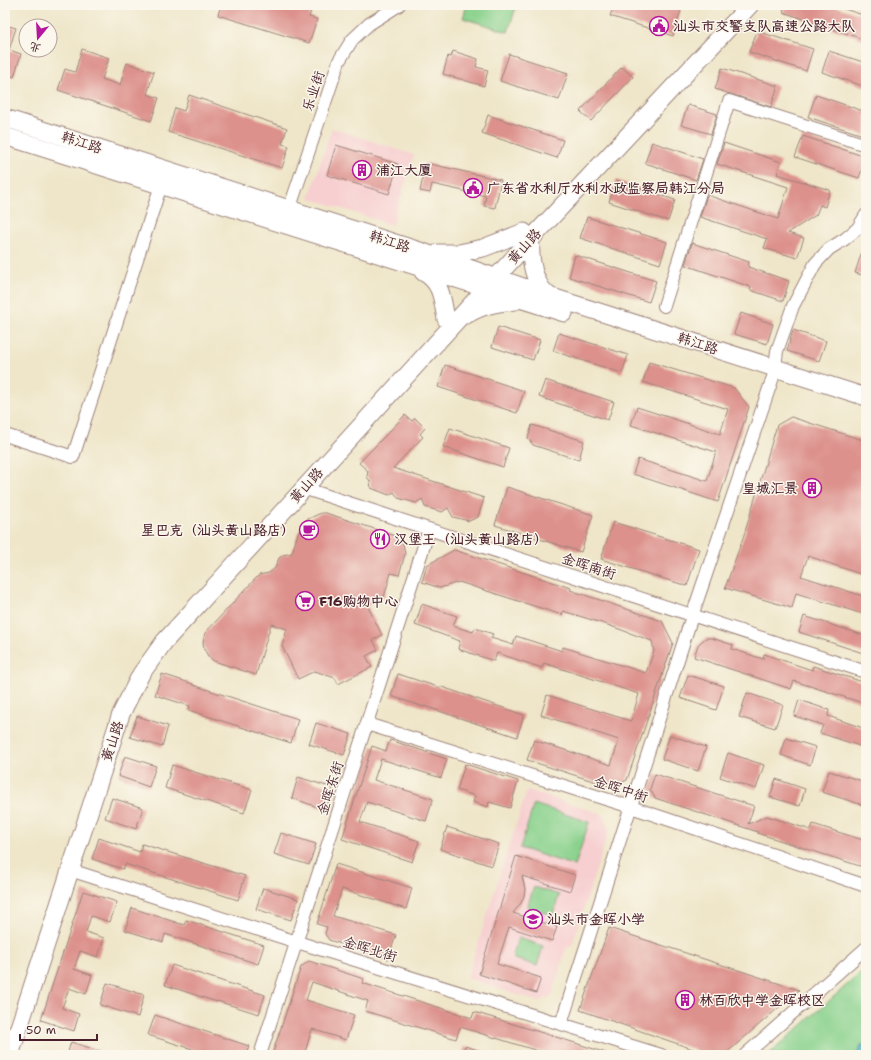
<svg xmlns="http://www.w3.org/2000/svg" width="871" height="1060" font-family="'Shantell Sans','LXGW WenKai TC',sans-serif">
<rect width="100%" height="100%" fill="#fbf7ec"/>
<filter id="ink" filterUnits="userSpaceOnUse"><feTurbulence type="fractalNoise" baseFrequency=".025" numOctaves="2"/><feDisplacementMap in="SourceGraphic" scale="8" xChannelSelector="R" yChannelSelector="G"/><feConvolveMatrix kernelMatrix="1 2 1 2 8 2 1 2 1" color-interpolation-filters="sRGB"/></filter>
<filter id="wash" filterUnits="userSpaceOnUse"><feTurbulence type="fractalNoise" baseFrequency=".012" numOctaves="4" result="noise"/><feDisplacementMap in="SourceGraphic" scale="16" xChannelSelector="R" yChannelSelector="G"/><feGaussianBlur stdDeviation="0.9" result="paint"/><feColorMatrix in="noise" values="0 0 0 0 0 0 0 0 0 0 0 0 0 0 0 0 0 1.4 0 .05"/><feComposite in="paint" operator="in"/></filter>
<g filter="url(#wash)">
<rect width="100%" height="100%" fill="#efe6c9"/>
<path fill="#f7cfd0" d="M 332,128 L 414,155 L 392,225 L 309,198 Z
M 527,790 L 602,814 L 609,830 L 572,945 L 566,948 L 552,995 L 539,1002 L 467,978 Z"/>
<path fill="#89d18c" stroke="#6a785c" d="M 467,5 L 511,5 L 516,7 L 508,32 L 463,18 Z
M 534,804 L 589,822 L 575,866 L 520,848 Z
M 534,887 L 559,895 L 553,915 L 527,907 Z
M 518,938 L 543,946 L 537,966 L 512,958 Z
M 866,968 L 866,1044 L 862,1045 L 856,1055 L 768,1055 Z"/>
<path fill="#43afc2" stroke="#466776" d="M 866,1044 L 866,1055 L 856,1055 L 862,1045 Z"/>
<g id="blocks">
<path fill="#dd918c" d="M 221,5 L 313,5 L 309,17 L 317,19 L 309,43 L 218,15 Z
M 614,5 L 666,5 L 681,10 L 673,36 L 610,16 Z
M 785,5 L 832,5 L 866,16 L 866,40 L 783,12 Z
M 5,25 L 16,28 L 9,50 L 21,54 L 14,77 L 5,74 Z
M 757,31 L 813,49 L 806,71 L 749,52 Z
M 82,49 L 109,58 L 102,79 L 120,85 L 127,63 L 154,72 L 147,94 L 159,98 L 151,121 L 58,90 L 65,69 L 75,72 Z
M 453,51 L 478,59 L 476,67 L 488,70 L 484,86 L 443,74 L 448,56 L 451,57 Z
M 829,51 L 866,63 L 866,87 L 822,72 Z
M 509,54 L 568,73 L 559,100 L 500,81 Z
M 622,67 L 633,77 L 591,121 L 580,111 Z
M 722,68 L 778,86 L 771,107 L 715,89 Z
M 189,95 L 287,128 L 282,144 L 289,146 L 282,168 L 168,132 L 175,108 L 184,111 Z
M 816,95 L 866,112 L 866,136 L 808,117 Z
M 688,105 L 717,114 L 711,134 L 681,125 Z
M 488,115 L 563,140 L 557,158 L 482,133 Z
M 803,136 L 866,157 L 859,178 L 795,157 Z
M 652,142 L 703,159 L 696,180 L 645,163 Z
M 724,143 L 781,162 L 777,174 L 830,190 L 825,207 L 820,205 L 816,215 L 788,233 L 804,238 L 797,258 L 764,248 L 767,239 L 700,217 L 707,195 L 778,219 L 788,187 L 717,164 Z
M 336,145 L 398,164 L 389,194 L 327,175 Z
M 426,163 L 501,180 L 495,208 L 484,206 L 486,196 L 432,184 L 430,193 L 420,191 Z
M 616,180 L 675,200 L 668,221 L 609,202 Z
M 587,217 L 667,242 L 660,264 L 580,238 Z
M 692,243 L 749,262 L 748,267 L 789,281 L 783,301 L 750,290 L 751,287 L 685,265 Z
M 864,245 L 866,245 L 866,276 L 855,273 Z
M 575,255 L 656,281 L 649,302 L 569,277 Z
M 741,313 L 773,324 L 767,344 L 734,334 Z
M 498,327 L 540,340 L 533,360 L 492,347 Z
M 793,330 L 826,341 L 819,361 L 787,351 Z
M 559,333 L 628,355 L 622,373 L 553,351 Z
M 649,362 L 734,388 L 749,407 L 718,502 L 633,474 L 638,459 L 707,481 L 716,452 L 631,425 L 637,407 L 720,434 L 728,409 L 643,382 Z
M 445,365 L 524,391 L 517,413 L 438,387 Z
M 545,380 L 614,402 L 608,420 L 539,397 Z
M 405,415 L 412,421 L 415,418 L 425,428 L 420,434 L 423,437 L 393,468 L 484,498 L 478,517 L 469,521 L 453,517 L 448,508 L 442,512 L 425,507 L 422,499 L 416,503 L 398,498 L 394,492 L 389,495 L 371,488 L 370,481 L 367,477 L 368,471 L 359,463 Z
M 791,417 L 866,441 L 866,576 L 808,556 L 801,576 L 866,597 L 866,615 L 796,593 L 792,608 L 725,588 L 744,535 L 777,425 Z
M 532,425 L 584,441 L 579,460 L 533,445 L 528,438 Z
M 450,428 L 509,448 L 503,467 L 443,447 Z
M 507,487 L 593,515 L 581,552 L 495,525 Z
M 321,513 L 326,513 L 393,535 L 400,540 L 403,544 L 405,554 L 399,575 L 391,573 L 384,597 L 367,605 L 382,635 L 373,640 L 378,650 L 366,656 L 372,667 L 338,684 L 335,678 L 315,671 L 298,679 L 282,646 L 287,629 L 271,624 L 256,675 L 214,661 L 208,656 L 204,649 L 203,642 L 205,633 L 259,575 L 269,573 L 275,568 L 279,558 L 283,555 L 292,553 L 298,533 L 306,520 Z
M 613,522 L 699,549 L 687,586 L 601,559 Z
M 454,550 L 571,588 L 570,590 L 662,621 L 673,643 L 627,780 L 612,787 L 527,760 L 534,740 L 611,765 L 619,740 L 541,715 L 547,695 L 631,721 L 639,694 L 544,663 L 542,668 L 497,653 L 494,661 L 458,649 L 460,641 L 415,625 L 422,604 L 457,616 L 453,626 L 473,632 L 475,628 L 493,634 L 491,638 L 513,645 L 516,636 L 562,651 L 563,647 L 646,673 L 654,651 L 652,641 L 605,624 L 563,611 L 562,615 L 459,582 L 440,588 L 422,582 L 427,565 Z
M 804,616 L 866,636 L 866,654 L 799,632 Z
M 706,638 L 712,638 L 733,645 L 732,649 L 763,659 L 764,654 L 812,670 L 813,666 L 866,683 L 866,704 L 794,681 L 791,689 L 694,657 L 698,645 L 702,641 Z
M 162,674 L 193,684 L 193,685 L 298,719 L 291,743 L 188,710 L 190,706 L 155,695 Z
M 398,674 L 441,688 L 442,687 L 524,715 L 517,737 L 424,706 L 424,707 L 391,696 Z
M 688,675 L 724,686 L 716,710 L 680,698 Z
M 747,693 L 783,705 L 775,728 L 739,717 Z
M 799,700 L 829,710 L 828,716 L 866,729 L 866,748 L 820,733 L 823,725 L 794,716 Z
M 137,716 L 168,726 L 162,747 L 130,737 Z
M 316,723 L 351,734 L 344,755 L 309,744 Z
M 670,735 L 706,747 L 698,771 L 662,759 Z
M 786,738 L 816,747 L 810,765 L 781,755 Z
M 390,740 L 447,759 L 441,778 L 381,759 L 374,780 L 433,799 L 426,821 L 367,802 L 360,822 L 419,841 L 412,862 L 342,839 L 372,746 L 386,751 Z
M 728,753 L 764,765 L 756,789 L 720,777 Z
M 125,756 L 156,766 L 149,787 L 118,776 Z
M 465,764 L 518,781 L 510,808 L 489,802 L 488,807 L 473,802 L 475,796 L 457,790 Z
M 172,765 L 252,790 L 244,813 L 165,788 Z
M 829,771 L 866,782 L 866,806 L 822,792 Z
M 655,774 L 754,806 L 748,824 L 767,816 L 811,830 L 813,824 L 866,841 L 866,868 L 757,833 L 758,832 L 655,798 L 650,789 Z
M 298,777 L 333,788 L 326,810 L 292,798 Z
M 776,779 L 805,789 L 800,806 L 770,797 Z
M 112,798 L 143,808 L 136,829 L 105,818 Z
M 447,827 L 499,844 L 492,866 L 440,849 Z
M 281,833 L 316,844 L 309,865 L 274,854 Z
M 99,838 L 140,852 L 142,844 L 245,876 L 238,900 L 125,864 L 123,869 L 92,859 Z
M 516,856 L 575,875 L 570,891 L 522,876 L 525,889 L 524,896 L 521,903 L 513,913 L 557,927 L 552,941 L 509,927 L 497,964 L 541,978 L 536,993 L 479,974 Z
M 336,864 L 412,888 L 406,909 L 342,889 L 333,916 L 396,935 L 388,959 L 329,940 L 325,934 L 327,927 L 317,924 Z
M 263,888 L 298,899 L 291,920 L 256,909 Z
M 83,891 L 117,902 L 110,922 L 91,916 L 86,932 L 104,938 L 98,957 L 80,951 L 74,969 L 92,975 L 86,994 L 69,988 L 62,1008 L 79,1014 L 74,1031 L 41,1020 Z
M 132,908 L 184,925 L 186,920 L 264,945 L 258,964 L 165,934 L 163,942 L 125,930 Z
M 609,928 L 799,990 L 724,1055 L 710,1055 L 580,1010 Z
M 309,961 L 364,979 L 362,983 L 472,1018 L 474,1012 L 569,1041 L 606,1053 L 605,1055 L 551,1055 L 460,1027 L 456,1039 L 365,1011 L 368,1001 L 312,982 L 306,1000 L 354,1015 L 346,1040 L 312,1029 L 304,1055 L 272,1055 L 301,967 Z
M 172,965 L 265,995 L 259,1014 L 217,1001 L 217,1002 L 165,985 Z
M 107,983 L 144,995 L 138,1017 L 100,1005 Z
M 155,1015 L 249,1046 L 246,1055 L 211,1055 L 148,1035 Z
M 71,1042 L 106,1053 L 106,1055 L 67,1055 Z
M 465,1046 L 488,1053 L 487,1055 L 462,1055 Z"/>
</g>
</g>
<g filter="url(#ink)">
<use href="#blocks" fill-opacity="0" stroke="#9c827a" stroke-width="1"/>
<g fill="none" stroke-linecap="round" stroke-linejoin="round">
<defs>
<path id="street" d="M 289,210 L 339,61 L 352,40 L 369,24 L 399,5
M 664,306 L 729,101 L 866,145
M 775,367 L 777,351 L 793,306 L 815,264 L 829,249 L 845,239 L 858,228 L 866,215
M 5,435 L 73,457 L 161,185
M 303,488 L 866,672
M 367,724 L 631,807 L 866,886
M 70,870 L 297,942 L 661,1055
M 561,1024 L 692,616 L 773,377
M 260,1055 L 429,530
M 745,1055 L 866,948"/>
<path id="secondary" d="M 5,118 L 420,251 L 549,296 L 866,397
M 5,136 C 191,194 377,255 564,313
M 531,239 C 530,255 532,275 542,289 C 544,291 547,294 549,296
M 438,253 L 459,253 L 483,248 L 524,232
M 423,272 C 442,282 442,299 446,319
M 466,315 C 483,305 495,303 515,301
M 10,1055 L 121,714 L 141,674 L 164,642 L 531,239 L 750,5"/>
</defs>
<use href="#street" stroke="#9c827a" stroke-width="14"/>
<use href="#secondary" stroke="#9c827a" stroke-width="19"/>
<use href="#street" stroke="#fff" stroke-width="12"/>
<use href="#secondary" stroke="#fff" stroke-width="17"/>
</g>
</g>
<defs>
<symbol id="civic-ring" viewBox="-11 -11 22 22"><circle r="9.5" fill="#fbf7ec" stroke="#b5179e" stroke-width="1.5"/><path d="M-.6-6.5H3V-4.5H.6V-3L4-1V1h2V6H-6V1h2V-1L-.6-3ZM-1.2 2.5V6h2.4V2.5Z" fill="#b5179e"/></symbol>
<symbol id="building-ring" viewBox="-11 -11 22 22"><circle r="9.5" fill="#fbf7ec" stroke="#b5179e" stroke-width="1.5"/><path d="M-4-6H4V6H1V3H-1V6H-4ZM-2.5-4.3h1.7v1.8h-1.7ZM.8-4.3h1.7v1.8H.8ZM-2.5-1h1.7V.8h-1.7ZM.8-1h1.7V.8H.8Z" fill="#b5179e"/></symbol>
<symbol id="cafe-ring" viewBox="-11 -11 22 22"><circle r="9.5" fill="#fbf7ec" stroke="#b5179e" stroke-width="1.5"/><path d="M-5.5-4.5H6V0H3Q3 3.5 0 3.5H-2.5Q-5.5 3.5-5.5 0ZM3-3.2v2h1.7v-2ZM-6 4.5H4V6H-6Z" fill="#b5179e"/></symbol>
<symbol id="restaurant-ring" viewBox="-11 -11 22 22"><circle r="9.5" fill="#fbf7ec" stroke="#b5179e" stroke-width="1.5"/><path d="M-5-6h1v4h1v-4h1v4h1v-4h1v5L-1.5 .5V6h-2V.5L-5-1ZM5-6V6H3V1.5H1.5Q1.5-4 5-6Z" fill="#b5179e"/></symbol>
<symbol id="supermarket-ring" viewBox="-11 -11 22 22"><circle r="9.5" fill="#fbf7ec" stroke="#b5179e" stroke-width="1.5"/><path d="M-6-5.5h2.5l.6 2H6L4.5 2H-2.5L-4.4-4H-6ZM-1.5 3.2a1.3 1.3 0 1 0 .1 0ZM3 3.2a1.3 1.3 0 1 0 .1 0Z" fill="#b5179e"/></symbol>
<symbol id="school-ring" viewBox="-11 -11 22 22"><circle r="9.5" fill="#fbf7ec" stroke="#b5179e" stroke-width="1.5"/><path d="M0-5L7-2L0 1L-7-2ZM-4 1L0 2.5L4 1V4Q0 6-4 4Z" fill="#b5179e"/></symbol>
</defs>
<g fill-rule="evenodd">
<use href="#civic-ring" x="648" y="15" width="22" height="22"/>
<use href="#building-ring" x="351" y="159" width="22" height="22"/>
<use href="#civic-ring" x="462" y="177" width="22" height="22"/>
<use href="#building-ring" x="801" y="477" width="22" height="22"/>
<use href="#cafe-ring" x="298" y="519" width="22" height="22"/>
<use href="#restaurant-ring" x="369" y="528" width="22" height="22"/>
<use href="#supermarket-ring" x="294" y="590" width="22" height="22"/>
<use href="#school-ring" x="522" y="908" width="22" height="22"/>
<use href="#building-ring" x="674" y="989" width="22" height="22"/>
</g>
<g text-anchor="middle" stroke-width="3" stroke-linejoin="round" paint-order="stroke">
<g font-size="14" font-weight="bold" fill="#4a1f2b" stroke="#fbf7ec" text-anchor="start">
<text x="673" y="31">汕头市交警支队高速公路大队</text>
<text x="376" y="175">浦江大厦</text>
<text x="487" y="193">广东省水利厅水利水政监察局韩江分局</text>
<text x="798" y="493" text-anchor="end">皇城汇景</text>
<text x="295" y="535" text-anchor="end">星巴克（汕头黄山路店）</text>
<text x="394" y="544">汉堡王（汕头黄山路店）</text>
<text x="319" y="606">F16购物中心</text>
<text x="547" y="924">汕头市金晖小学</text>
<text x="699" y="1005">林百欣中学金晖校区</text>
</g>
<g font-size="14" fill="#4a1f2b" stroke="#fbf7ec">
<text transform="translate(313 91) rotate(-71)" y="5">乐业街</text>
<text transform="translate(82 142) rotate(18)" y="5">韩江路</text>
<text transform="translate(390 241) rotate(18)" y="5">韩江路</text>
<text transform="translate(524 246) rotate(-48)" y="5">黄山路</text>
<text transform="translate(698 343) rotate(18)" y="5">韩江路</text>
<text transform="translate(306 485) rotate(-48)" y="5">黄山路</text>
<text transform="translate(589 566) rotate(18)" y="5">金晖南街</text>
<text transform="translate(112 741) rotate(-72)" y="5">黄山路</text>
<text transform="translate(330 788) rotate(-72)" y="5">金晖东街</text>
<text transform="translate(621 789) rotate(18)" y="5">金晖中街</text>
<text transform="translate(370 949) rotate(17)" y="5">金晖北街</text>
</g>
</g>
<rect width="871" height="1060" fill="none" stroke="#fbf7ec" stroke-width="20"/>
<g transform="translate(38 38) rotate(198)"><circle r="19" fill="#fbf7ec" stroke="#b4a19f"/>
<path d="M0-3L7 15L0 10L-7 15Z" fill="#b5179e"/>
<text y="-6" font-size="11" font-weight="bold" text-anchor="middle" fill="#4a1f2b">北</text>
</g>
<path d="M20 1034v6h77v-6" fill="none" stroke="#4a1f2b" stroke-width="2"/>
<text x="26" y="1034" font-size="12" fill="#4a1f2b" stroke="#fbf7ec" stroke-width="3" paint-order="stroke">50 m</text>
</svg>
